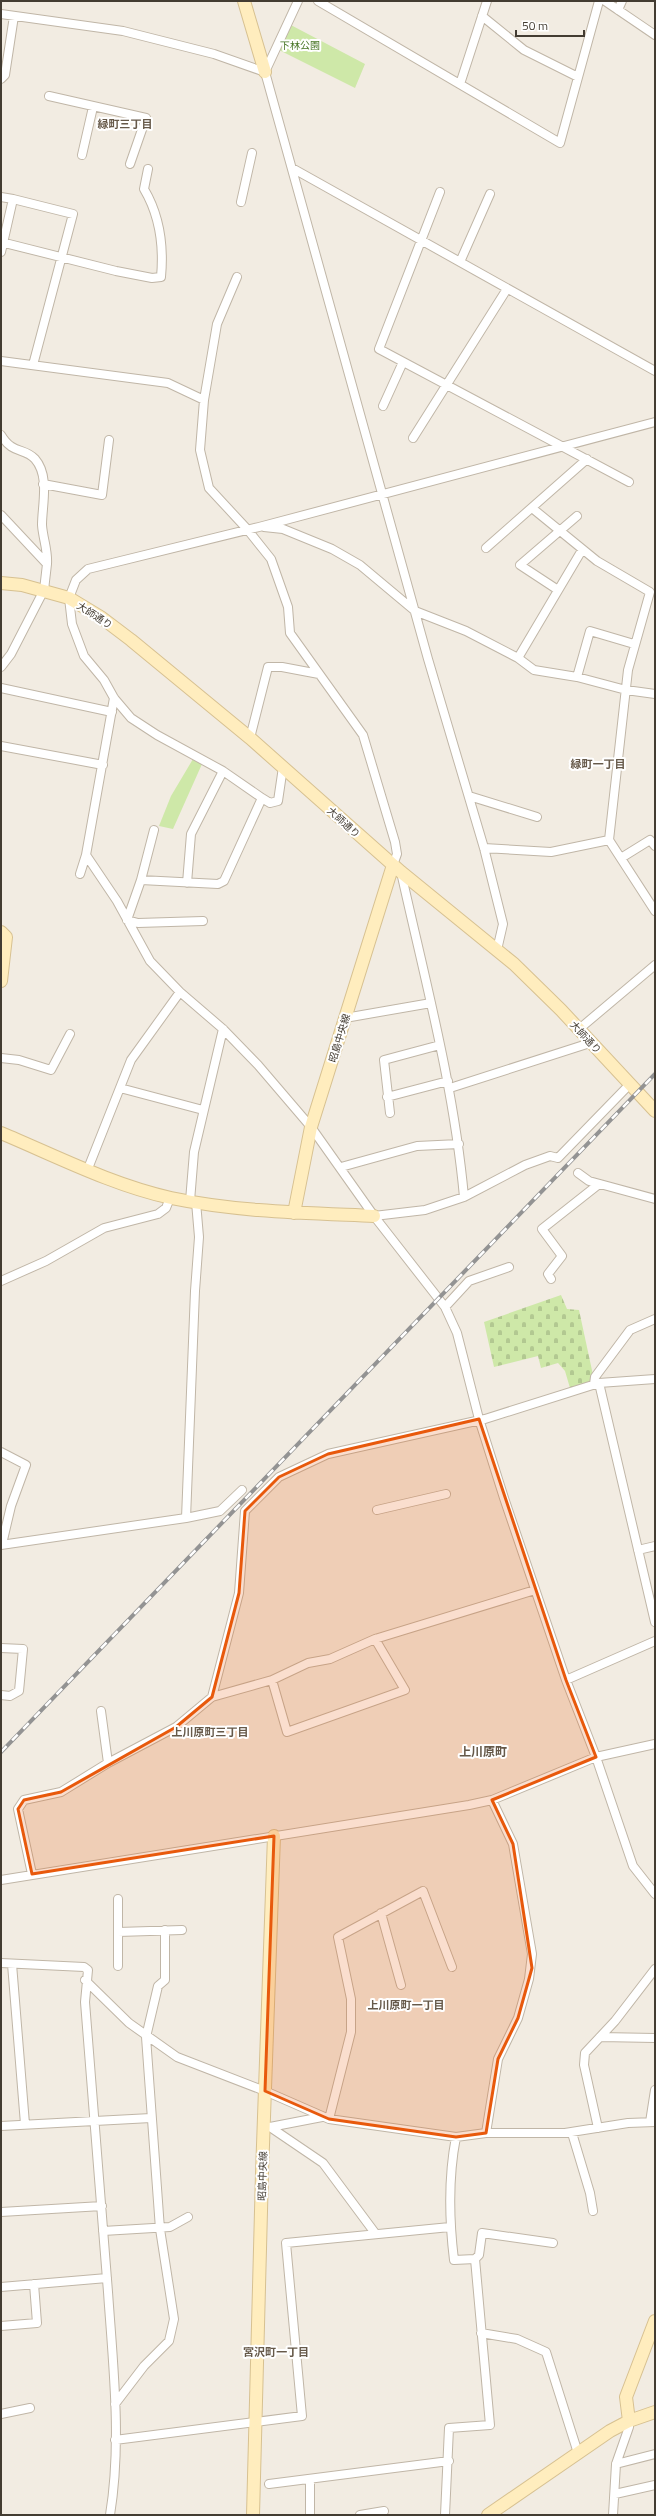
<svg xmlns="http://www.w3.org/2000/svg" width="656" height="2516" font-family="'Titillium Web','Noto Sans JP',sans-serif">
<defs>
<pattern id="cemetery-stones" width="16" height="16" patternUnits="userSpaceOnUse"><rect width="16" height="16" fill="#cee8a8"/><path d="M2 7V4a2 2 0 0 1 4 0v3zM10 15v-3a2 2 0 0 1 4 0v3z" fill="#b2c891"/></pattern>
</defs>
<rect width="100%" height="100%" fill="#f2ece2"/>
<path fill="url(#cemetery-stones)" d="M 561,1295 L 567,1309 L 579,1310 L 593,1375 L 589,1384 L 570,1388 L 565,1371 L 558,1363 L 541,1368 L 538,1356 L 494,1367 L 484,1322 Z"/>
<path fill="#cee8a8" d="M 287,23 L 365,64 L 355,88 L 275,48 Z
M 193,759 L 202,764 L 173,829 L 159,826 L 171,796 Z"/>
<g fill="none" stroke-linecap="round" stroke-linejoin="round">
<defs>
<path id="street" d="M 298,1 L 265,72 L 428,659 L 484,848 L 503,924 L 497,950
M 318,1 L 560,143 L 599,1
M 605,1 L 655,35
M 618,10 L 622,1
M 1,14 L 123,31 L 214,54 L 265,72
M 482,16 L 524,50 L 578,77
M 1,79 L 5,75 L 14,16
M 460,84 L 487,1
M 49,96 L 146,118 L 130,164
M 82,155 L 93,107
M 292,168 L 655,371
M 440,192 L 379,349 L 629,482
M 1,197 L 13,199
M 241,202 L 252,153
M 1,242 L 116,271 L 152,278 L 161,277 C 164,245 160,216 144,189 L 148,169
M 1,252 L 13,199 L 73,214 L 33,365
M 460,262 L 490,194
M 237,277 L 217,324 L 204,400 L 200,450 L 209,488 L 247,529 L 271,559 L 288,607 L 290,633 L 363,735 L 395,842 L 397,854 L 393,865
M 1,361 L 168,383 L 204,400
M 383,406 L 403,362
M 1,435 C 13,455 24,447 35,459 C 50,476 42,505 42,525 C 43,539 48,550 47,564
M 413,438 L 507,289
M 43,484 L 102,495 L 109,440
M 532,508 L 597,561 L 650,592 L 628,670 L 609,840 L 655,911
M 1,515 L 47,564 L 44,590 L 11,654 L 1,667
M 264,527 L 283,529 L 332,549 L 360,565 L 415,611 L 466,631 L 518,658 L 534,670 L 577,677 L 626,690 L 655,694
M 486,548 L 587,459
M 558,590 L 520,565 L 577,516
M 518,658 L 582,550
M 577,677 L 590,631 L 634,644
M 1,688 L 112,712
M 114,698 L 86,855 L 117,901 L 150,961 L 180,992 L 223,1029 L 258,1065 L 311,1127 L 374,1216 L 445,1307 L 457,1333 L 479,1419 L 504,1498 L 566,1680 L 596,1757 L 633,1866 L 655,1894
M 250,738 L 268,667 L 282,667 L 319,674
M 1,746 L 103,765
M 469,796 L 537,817
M 262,798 L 223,771 L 157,735 L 131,718 L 114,698 L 104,680 L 84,656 L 72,624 L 69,598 L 76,580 L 88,569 L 259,527 L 655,422
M 484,848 L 551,852 L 609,840
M 621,858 L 650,840 L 655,846
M 401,872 C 425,980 454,1087 464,1197
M 80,874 L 86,855
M 141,880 L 154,830
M 187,883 L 191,834 L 223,771
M 127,920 L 141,880 L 218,884 L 224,881 L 262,798 L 270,803 L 278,801 L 283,767
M 127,920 L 138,923 L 203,921
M 345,1018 L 431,1003
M 578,1030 L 655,965
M 1,1058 L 19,1060 L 51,1070 L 70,1034
M 120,1088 L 203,1110
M 450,1088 L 590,1043
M 387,1097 L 448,1081
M 390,1113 L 384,1060 L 440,1045
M 341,1167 L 417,1146 L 459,1144
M 87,1171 L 131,1060 L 180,992
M 578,1173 L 589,1181 L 655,1199
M 190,1201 L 194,1152 L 223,1029
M 374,1216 L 425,1210 L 464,1197 L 525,1165 L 550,1156 L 558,1158 L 630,1084
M 551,1279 L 548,1274 L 562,1256 L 542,1229 L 599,1184
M 1,1281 L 46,1261 L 104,1228 L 158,1214 L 166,1208 L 170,1198
M 445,1307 L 469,1281 L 509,1267
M 599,1383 L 655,1622
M 594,1384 L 595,1377 L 630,1330 L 655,1319
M 1,1452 L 26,1465 L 11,1506 L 2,1544
M 377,1510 L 446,1494
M 186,1518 L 220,1511 L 242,1490
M 1,1545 L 186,1518 L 195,1291 L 199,1237 L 196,1202
M 638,1550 L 655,1546
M 1,1648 L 23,1649 L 19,1691 L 10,1696 L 1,1695
M 272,1680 L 287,1732 L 405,1690 L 375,1639
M 566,1680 L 655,1641
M 212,1697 L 239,1593 L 245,1511 L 279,1477 L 328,1454 L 485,1419 L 599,1383 L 655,1379
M 101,1711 L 108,1763
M 32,1874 L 18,1809 L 24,1800 L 61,1792 L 108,1763 L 176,1727 L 212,1697 L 272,1680 L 308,1663 L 330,1659 L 375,1639 L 535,1590
M 1,1880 L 469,1805 L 492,1800 L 596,1757 L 655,1744
M 381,1913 L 401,1985
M 118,1932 L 182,1930
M 1,1963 L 84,1967 L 88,1970 L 85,2002 C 92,2098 100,2195 108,2292 C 113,2365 122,2442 110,2515
M 12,1964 L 25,2124
M 118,1966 L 118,1899
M 85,1980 L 129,2023 L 177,2057 L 265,2091 L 329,2119 L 456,2137 L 486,2133 L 565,2133 L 628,2123 L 655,2122
M 600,2037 L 655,2038
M 329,2119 L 351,2032 L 351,1999 L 338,1937 L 423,1891 L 452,1967
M 650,2122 L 655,2090
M 1,2126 L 151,2118
M 270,2127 L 323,2163 L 375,2233
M 270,2127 L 322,2117
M 598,2128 L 584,2065 L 585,2053 L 615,2021 L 655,1969
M 486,2133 L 498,2059 L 518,2018 L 529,1979 L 532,1954 L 513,1844 L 492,1800
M 572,2133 L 590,2193 L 593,2211
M 456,2137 C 448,2178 449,2219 454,2260 L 475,2259
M 1,2212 L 102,2206
M 103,2231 L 170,2227 L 188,2217
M 1,2287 L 107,2278
M 1,2326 L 37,2323 L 34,2284
M 481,2333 L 517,2339 L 546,2352 L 578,2453
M 115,2404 L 144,2366 L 169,2341 L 174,2319 L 160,2229 L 146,2037 L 158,1986 L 165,1980 L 165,1930
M 1,2414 L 30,2408
M 115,2440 L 302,2416 L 286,2243 L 450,2227
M 616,2464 L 655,2454
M 310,2479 L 310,2515
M 269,2484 L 449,2461
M 615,2494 L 655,2485
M 360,2515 L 384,2511
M 445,2515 L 449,2428 L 490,2425 L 475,2259 L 479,2255 L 482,2233 L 553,2243
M 613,2515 L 616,2464 L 629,2427 L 629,2421"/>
<path id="secondary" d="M 244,1 L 265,72
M 1,583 L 22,585 L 69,598 L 102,618 L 131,640 L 250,738 L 401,872 L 514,964 L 561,1010 L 655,1111
M 1,932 L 6,937 L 1,981
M 1,1133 C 56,1156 112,1185 171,1198 C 238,1212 307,1213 374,1216
M 294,1213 L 311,1127 L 393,865
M 629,2421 L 626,2397 L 655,2321
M 253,2515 L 262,2173 L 274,1836
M 488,2515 L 610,2431 L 629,2421 L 655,2412"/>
</defs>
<use href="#street" stroke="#c0b6a7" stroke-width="10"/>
<use href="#secondary" stroke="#d7c191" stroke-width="14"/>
<use href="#street" stroke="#fff" stroke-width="8"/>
<use href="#secondary" stroke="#ffedbe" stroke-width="12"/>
<defs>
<path id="rail" d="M 1,1752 L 655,1074"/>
</defs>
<use href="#rail" stroke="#939393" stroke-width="4"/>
<use href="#rail" stroke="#fff" stroke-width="2.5" stroke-dasharray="8" stroke-linecap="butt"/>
</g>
<path fill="#e8590c" fill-opacity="0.2" stroke="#e8590c" stroke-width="3" stroke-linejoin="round" d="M 479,1419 L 566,1680 L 596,1757 L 492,1800 L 513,1844 L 532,1968 L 518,2018 L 498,2059 L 486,2133 L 456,2137 L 329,2119 L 265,2091 L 274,1836 L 32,1874 L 18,1809 L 24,1800 L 61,1792 L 176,1727 L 212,1697 L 239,1593 L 245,1511 L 279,1477 L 328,1454 Z"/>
<g text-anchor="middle" stroke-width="4" stroke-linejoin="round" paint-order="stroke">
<g font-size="10" fill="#477525" stroke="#fff">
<text x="300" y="49">下林公園</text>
</g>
<g font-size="10" fill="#433c32" stroke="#fff">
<text transform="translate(95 615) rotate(33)" y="4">大師通り</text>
<text transform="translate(344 822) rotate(42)" y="4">大師通り</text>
<text transform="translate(586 1037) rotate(47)" y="4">大師通り</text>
<text transform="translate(339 1038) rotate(-73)" y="4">昭島中央線</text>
<text transform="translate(262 2176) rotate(-88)" y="4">昭島中央線</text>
</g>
<g font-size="11" font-weight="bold" fill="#665949" stroke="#fff">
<text x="125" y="128">緑町三丁目</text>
<text x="598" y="768">緑町一丁目</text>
<text x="210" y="1736">上川原町三丁目</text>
<text x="406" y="2009">上川原町一丁目</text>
<text x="276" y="2356">宮沢町一丁目</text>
</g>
<g font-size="12" font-weight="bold" fill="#665949" stroke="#fff">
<text x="483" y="1756">上川原町</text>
</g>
</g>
<rect width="656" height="2516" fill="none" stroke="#433c32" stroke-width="4"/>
<path d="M516 30v6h68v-6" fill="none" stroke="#433c32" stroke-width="2"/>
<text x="522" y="30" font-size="12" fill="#433c32" stroke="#ffffff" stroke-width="3" paint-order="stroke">50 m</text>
</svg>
